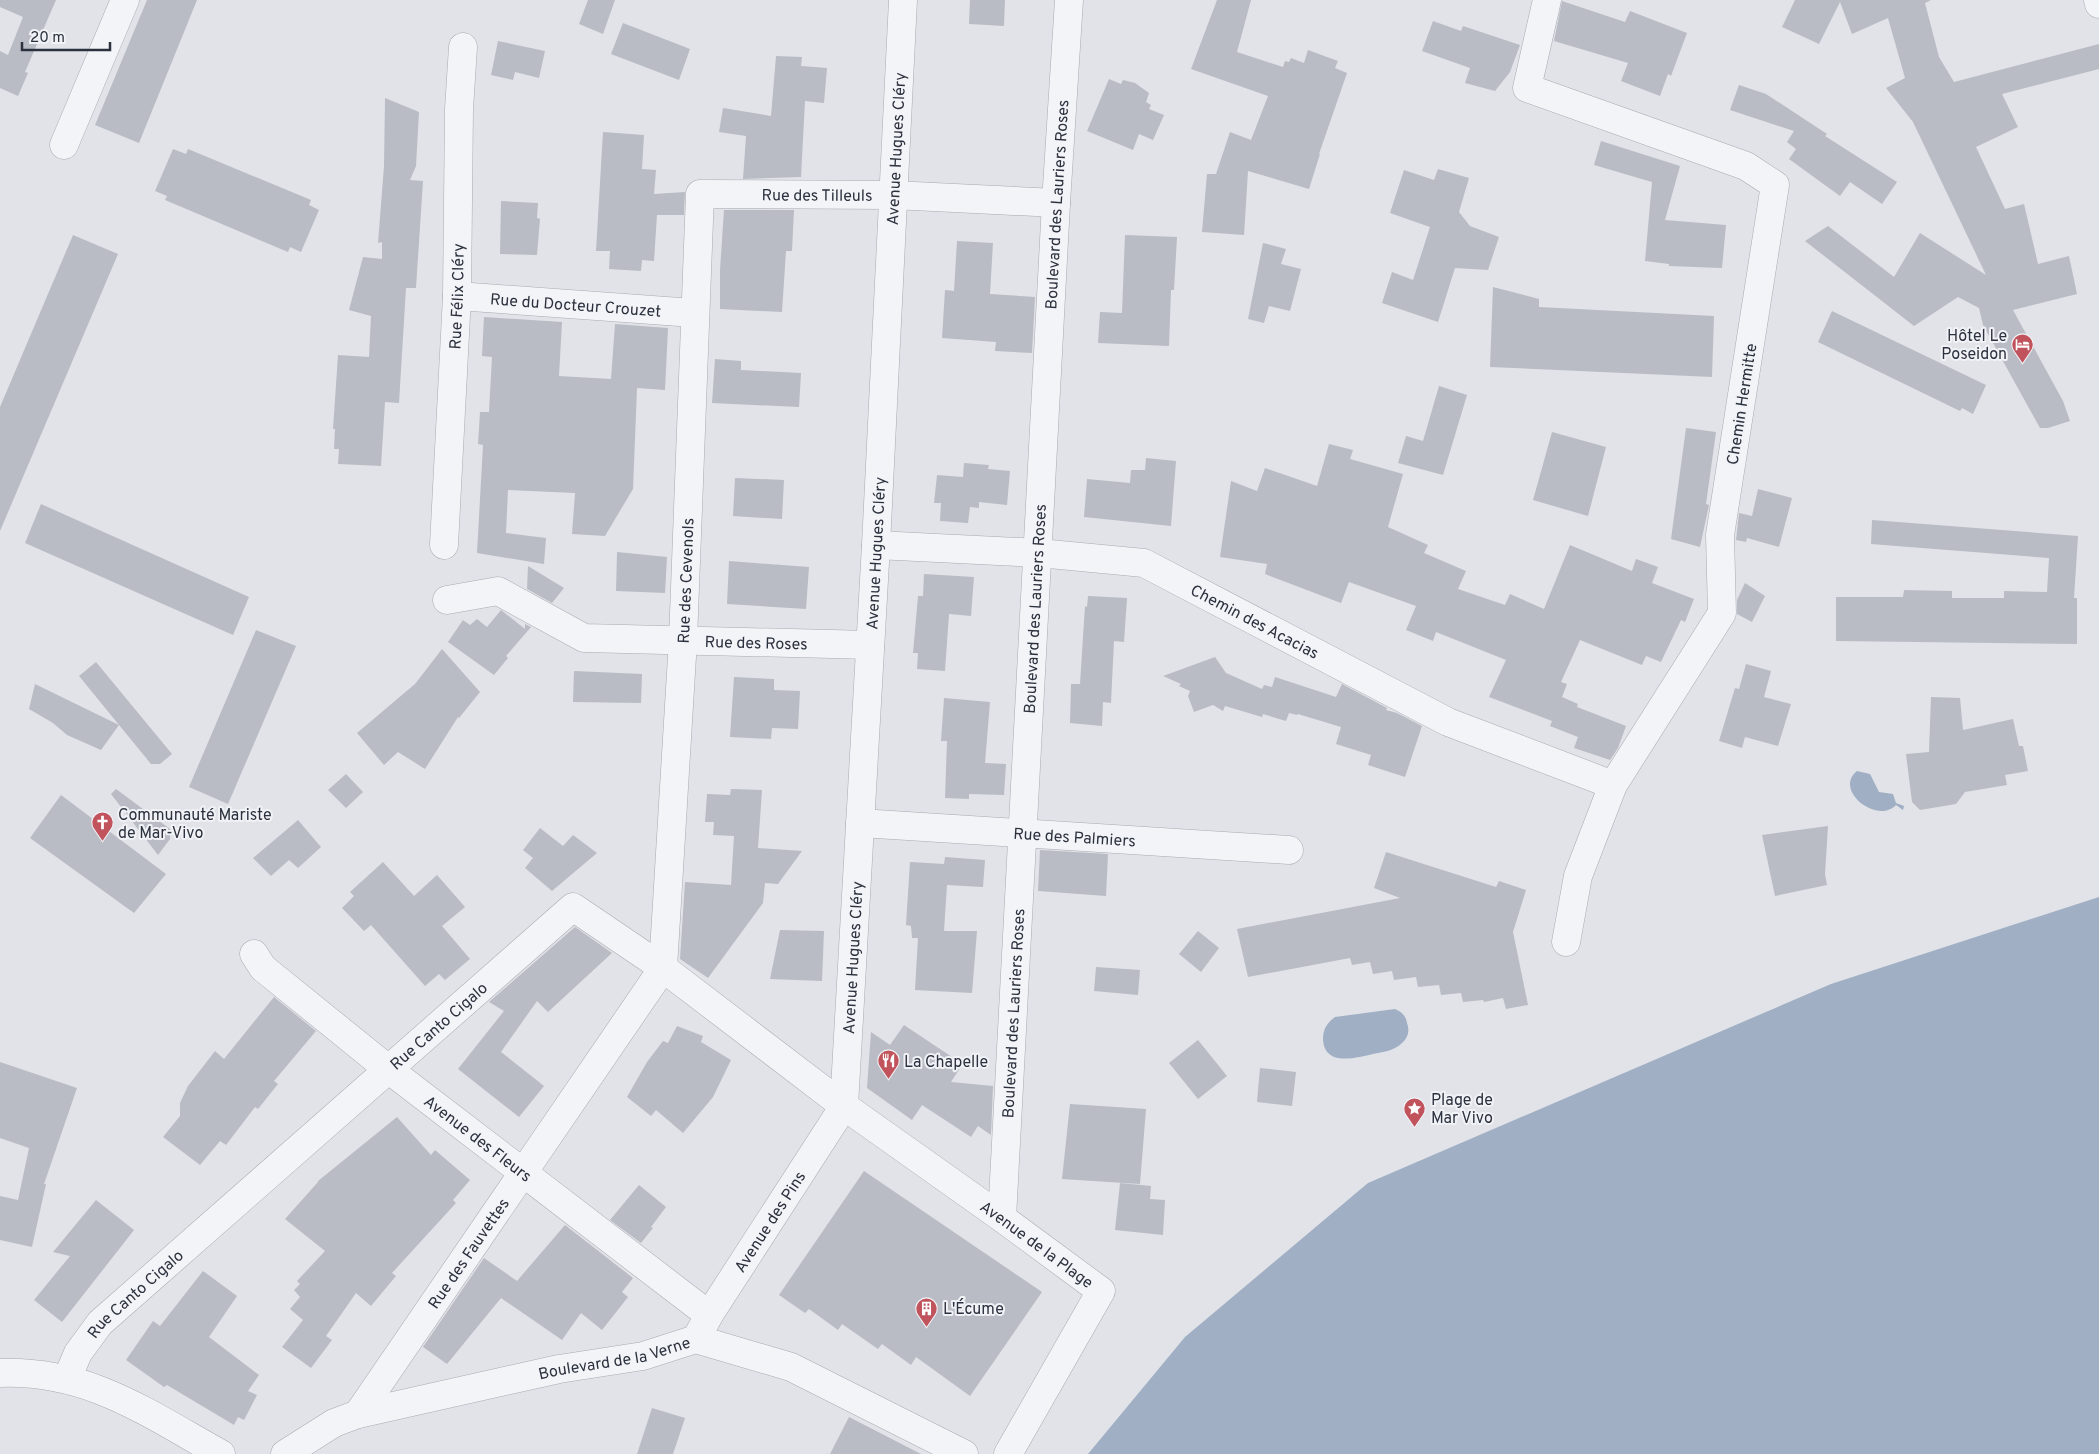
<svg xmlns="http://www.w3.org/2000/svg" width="2099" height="1454" font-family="Overpass,sans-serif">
<rect width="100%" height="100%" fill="#e1e3e8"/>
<path fill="#a0afc4" d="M 1857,771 L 1870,774 L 1879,792 L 1893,794 L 1896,803 L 1904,806 L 1903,810 L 1896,805 C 1877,825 1833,790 1857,771 Z
M 2099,897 L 2099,1454 L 1088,1454 L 1185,1337 L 1368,1183 L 1831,984 Z
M 1395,1009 C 1402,1012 1406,1016 1407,1023 C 1410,1031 1408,1038 1402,1043 C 1394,1051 1383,1052 1373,1054 C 1356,1058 1324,1067 1323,1039 C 1323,1029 1327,1023 1335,1017 Z"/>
<path fill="#b9bcc4" d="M 0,0 L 56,0 L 25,72 L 28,73 L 18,96 L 0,88 L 0,51 L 8,55 L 23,17 L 0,7 Z
M 147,0 L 197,0 L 139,143 L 95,125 Z
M 588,0 L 615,0 L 603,34 L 579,24 Z
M 970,0 L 1005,0 L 1004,26 L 969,24 Z
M 1217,0 L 1251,0 L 1237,52 L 1283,67 L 1285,61 L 1289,62 L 1291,58 L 1304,63 L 1308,50 L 1338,61 L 1335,68 L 1347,73 L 1319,154 L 1320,154 L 1309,189 L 1248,171 L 1244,235 L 1202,232 L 1207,174 L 1216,174 L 1230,132 L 1251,140 L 1268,96 L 1191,69 Z
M 1795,0 L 1931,0 L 1925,3 L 1939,57 L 1954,82 L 2099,44 L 2099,69 L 2002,94 L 2018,127 L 1976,147 L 2005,209 L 2024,204 L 2038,264 L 2069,256 L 2077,294 L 2013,310 L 2063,401 L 2070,421 L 2048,428 L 2040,428 L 1983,325 L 1979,308 L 1958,297 L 1914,326 L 1805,241 L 1828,226 L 1894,277 L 1920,233 L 1986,275 L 1913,122 L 1886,88 L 1905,78 L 1888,18 L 1852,34 L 1840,2 L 1819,44 L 1782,27 Z
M 1562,1 L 1625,22 L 1630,11 L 1687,33 L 1671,76 L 1668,74 L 1660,96 L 1621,81 L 1628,63 L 1554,41 Z
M 1433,21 L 1461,31 L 1463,26 L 1520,45 L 1510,72 L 1495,91 L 1465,83 L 1470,68 L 1422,51 Z
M 623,23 L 690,49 L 679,80 L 611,54 Z
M 498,41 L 545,51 L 539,78 L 515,72 L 513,80 L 491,75 Z
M 776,56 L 802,57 L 801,66 L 827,68 L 824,103 L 805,101 L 801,177 L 743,179 L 746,136 L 719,132 L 723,108 L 771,116 Z
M 1109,79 L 1121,84 L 1123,80 L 1135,83 L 1149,93 L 1146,102 L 1151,105 L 1149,109 L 1164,115 L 1153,140 L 1139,134 L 1133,150 L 1087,131 Z
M 1739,85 L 1766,94 L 1827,134 L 1825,136 L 1897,182 L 1882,204 L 1850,182 L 1840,196 L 1789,159 L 1796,149 L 1787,142 L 1794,131 L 1730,110 Z
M 385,98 L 419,112 L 416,166 L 410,180 L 423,181 L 416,288 L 406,288 L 399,403 L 385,402 L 381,466 L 338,464 L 339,449 L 334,449 L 335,429 L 333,429 L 338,355 L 369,357 L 371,316 L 349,310 L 363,257 L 382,259 L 382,242 L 378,243 L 384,166 Z
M 603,132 L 644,135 L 642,169 L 656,170 L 654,194 L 685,192 L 684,215 L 657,215 L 654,261 L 642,260 L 641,271 L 609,269 L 610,251 L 596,251 Z
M 1601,141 L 1680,166 L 1665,220 L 1726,225 L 1722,268 L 1669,266 L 1669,264 L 1645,261 L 1652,182 L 1594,165 Z
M 173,149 L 186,154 L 188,149 L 311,200 L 309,205 L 319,210 L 301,252 L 290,247 L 288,252 L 165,200 L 167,196 L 155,191 Z
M 1438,169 L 1469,178 L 1459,212 L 1470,226 L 1499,237 L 1488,270 L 1455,268 L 1438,322 L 1382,303 L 1392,272 L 1413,280 L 1430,227 L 1390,213 L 1404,170 L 1434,180 Z
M 501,201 L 538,203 L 537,218 L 540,219 L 537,255 L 500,254 Z
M 724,210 L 794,210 L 792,251 L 786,251 L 782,312 L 720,309 L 720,270 Z
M 73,235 L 118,254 L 0,531 L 0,407 Z
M 1125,235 L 1177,237 L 1174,290 L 1171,290 L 1169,346 L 1098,343 L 1100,312 L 1122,313 Z
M 957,241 L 993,243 L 990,294 L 1035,297 L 1032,353 L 995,351 L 996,342 L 942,338 L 945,290 L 954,291 Z
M 1263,243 L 1286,249 L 1281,264 L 1301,269 L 1290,311 L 1269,306 L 1264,323 L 1248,319 Z
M 1493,287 L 1539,299 L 1539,307 L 1714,316 L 1712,377 L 1490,367 Z
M 1832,311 L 1986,385 L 1973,414 L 1962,408 L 1960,411 L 1818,342 Z
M 484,317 L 562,322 L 559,376 L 611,379 L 615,324 L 668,328 L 665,390 L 637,388 L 633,489 L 605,536 L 572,534 L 575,493 L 508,490 L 506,533 L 546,538 L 544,564 L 477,553 L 483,445 L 478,444 L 480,412 L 489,412 L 492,357 L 482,356 Z
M 715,359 L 741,361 L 741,370 L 801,373 L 799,407 L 712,403 Z
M 1439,386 L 1467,395 L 1443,475 L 1398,463 L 1406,436 L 1423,441 Z
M 1686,428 L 1716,432 L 1706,504 L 1709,505 L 1700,547 L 1671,539 Z
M 1552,432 L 1606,447 L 1588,516 L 1533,500 Z
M 1329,444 L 1353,450 L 1350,459 L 1403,474 L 1388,527 L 1428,545 L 1424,553 L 1466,571 L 1458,589 L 1505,605 L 1510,594 L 1544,609 L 1570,545 L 1632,571 L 1636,559 L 1658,567 L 1652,583 L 1694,599 L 1685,622 L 1681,620 L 1661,662 L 1646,656 L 1642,665 L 1580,640 L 1561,682 L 1567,684 L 1562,697 L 1578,704 L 1577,707 L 1626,726 L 1618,748 L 1610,760 L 1574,748 L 1578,737 L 1550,726 L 1552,721 L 1489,697 L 1506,660 L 1436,632 L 1433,641 L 1406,630 L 1416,606 L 1349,582 L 1341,603 L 1265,574 L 1267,564 L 1220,557 L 1231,481 L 1257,491 L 1265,468 L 1317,486 Z
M 1146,458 L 1176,461 L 1171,526 L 1084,517 L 1087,479 L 1130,483 L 1131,470 L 1145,470 Z
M 964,463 L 989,465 L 988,469 L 1010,471 L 1007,505 L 979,502 L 979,508 L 970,507 L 968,523 L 940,521 L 941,503 L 934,503 L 937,475 L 963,477 Z
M 735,478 L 784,480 L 782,519 L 733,516 Z
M 1758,489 L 1792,498 L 1779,547 L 1747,538 L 1746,542 L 1736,540 L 1739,513 L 1752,516 Z
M 41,504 L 249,597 L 233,635 L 25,543 Z
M 1872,520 L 2078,536 L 2074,598 L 2077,598 L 2077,644 L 1836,641 L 1836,597 L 1903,597 L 1904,590 L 1952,591 L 1952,598 L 2004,598 L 2004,591 L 2047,592 L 2049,558 L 1871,544 Z
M 617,552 L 667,557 L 665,593 L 616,591 Z
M 729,561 L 809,567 L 806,609 L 727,604 Z
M 528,566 L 564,588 L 552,603 L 527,589 Z
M 924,574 L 974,577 L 971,616 L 949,614 L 945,671 L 917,669 L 918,653 L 913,653 L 918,596 L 923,596 Z
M 1745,583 L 1765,596 L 1752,622 L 1737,614 L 1737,600 Z
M 1088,596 L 1127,598 L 1124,642 L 1114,641 L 1111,703 L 1103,702 L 1102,726 L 1070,723 L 1071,684 L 1080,684 L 1085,606 L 1087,607 Z
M 501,610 L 525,629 L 525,624 L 531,627 L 506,656 L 508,658 L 494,675 L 448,642 L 463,620 L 470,625 L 477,619 L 487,627 Z
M 256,630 L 296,646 L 228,804 L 189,787 Z
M 442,649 L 480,692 L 459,718 L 458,717 L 425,769 L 398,752 L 384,765 L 357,733 L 415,684 Z
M 1215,657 L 1226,673 L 1262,689 L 1264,685 L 1272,687 L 1275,677 L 1336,697 L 1342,684 L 1387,708 L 1386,710 L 1397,713 L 1422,726 L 1405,777 L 1368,765 L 1371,755 L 1336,744 L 1341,727 L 1298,714 L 1297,715 L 1289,713 L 1286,721 L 1263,714 L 1262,717 L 1225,706 L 1223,711 L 1213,705 L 1194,712 L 1188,696 L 1190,691 L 1179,686 L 1181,684 L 1163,676 Z
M 96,662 L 172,754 L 160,764 L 151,764 L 79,676 Z
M 1746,664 L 1771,671 L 1764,697 L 1791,704 L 1778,746 L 1745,737 L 1742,748 L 1719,741 L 1735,688 L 1739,689 Z
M 574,671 L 642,674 L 641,703 L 573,702 Z
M 734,677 L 774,679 L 774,690 L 800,691 L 798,729 L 772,728 L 771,739 L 730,737 Z
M 35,684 L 119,725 L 101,750 L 67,735 L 53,723 L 29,709 Z
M 1931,697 L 1960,698 L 1963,730 L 2013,719 L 2019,746 L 2023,746 L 2028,771 L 2005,775 L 2007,785 L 1965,792 L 1956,804 L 1920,810 L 1912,802 L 1906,754 L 1929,752 Z
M 944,698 L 990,702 L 985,763 L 1006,764 L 1004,795 L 969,794 L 969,799 L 945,798 L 947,741 L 941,741 Z
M 346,774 L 363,792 L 346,808 L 328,790 Z
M 116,789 L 170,829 L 170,839 L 158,855 L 111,794 Z
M 731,789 L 762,790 L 758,848 L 802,851 L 778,884 L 765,883 L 763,903 L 708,978 L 680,959 L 685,882 L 731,885 L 734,836 L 713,835 L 714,822 L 705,822 L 707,794 L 730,795 Z
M 61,795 L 166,874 L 134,913 L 30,838 Z
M 298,820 L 321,847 L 298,868 L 289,860 L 271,876 L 253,858 Z
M 1828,826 L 1825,874 L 1827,885 L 1775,896 L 1762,835 Z
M 540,828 L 563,846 L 573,835 L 597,853 L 552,891 L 525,868 L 533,858 L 523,850 Z
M 1040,850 L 1108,854 L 1106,896 L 1038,891 Z
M 1386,852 L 1496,887 L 1499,881 L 1526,890 L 1513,932 L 1528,1005 L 1506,1009 L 1503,998 L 1484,1002 L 1483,1000 L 1463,1002 L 1461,993 L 1441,995 L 1439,985 L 1418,987 L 1416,977 L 1394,980 L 1392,971 L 1373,974 L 1370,962 L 1352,965 L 1350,958 L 1248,977 L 1237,929 L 1400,898 L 1374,888 Z
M 945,857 L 985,860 L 983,887 L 947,885 L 944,931 L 977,931 L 972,993 L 915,990 L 918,938 L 912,938 L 911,926 L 906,925 L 910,862 L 944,864 Z
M 383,862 L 414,896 L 437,875 L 465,907 L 442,926 L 470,959 L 445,980 L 439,974 L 425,986 L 371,925 L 364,931 L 342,908 L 354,896 L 350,892 Z
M 575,927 L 612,953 L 548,1012 L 537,1001 L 501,1052 L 544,1086 L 519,1117 L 458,1069 L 504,1011 L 489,1002 Z
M 780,930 L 824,931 L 822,981 L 770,979 Z
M 1198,931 L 1219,948 L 1201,972 L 1179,954 Z
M 1096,967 L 1140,970 L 1138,995 L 1094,991 Z
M 274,997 L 316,1031 L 274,1081 L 278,1084 L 258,1109 L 255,1107 L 226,1145 L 220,1141 L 200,1165 L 163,1137 L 180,1116 L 180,1103 L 188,1086 L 215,1051 L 224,1059 Z
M 904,1025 L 958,1061 L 955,1065 L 960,1068 L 951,1082 L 993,1086 L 991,1135 L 978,1126 L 971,1137 L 922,1105 L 912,1120 L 867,1088 L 871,1032 L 890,1045 Z
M 677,1026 L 703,1036 L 701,1042 L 731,1060 L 713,1097 L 683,1133 L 656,1110 L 651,1116 L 627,1097 L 647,1062 L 663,1041 L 668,1043 Z
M 1198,1040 L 1227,1076 L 1198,1099 L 1169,1063 Z
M 0,1062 L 77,1088 L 44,1184 L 46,1184 L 32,1247 L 0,1240 L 0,1196 L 18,1200 L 29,1148 L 0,1138 Z
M 1260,1068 L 1296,1072 L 1292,1106 L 1257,1102 Z
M 1070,1104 L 1146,1109 L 1140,1184 L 1062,1179 Z
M 397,1117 L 431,1155 L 435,1150 L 470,1180 L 453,1200 L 456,1203 L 392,1273 L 396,1276 L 371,1306 L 356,1293 L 326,1336 L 332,1340 L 311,1368 L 282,1347 L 303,1320 L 290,1309 L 300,1297 L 294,1290 L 300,1284 L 297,1281 L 325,1251 L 285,1219 L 318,1182 L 318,1181 Z
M 864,1171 L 1042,1292 L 970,1396 L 916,1357 L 911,1365 L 882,1344 L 878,1349 L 842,1324 L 838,1330 L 809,1309 L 805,1313 L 779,1295 Z
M 1120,1183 L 1151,1186 L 1150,1199 L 1165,1200 L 1163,1235 L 1115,1230 Z
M 639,1185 L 666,1207 L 651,1227 L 653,1228 L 641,1243 L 610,1220 Z
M 96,1200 L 134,1230 L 62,1322 L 34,1300 L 70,1256 L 53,1252 Z
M 565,1225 L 633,1278 L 622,1292 L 628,1297 L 602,1330 L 581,1313 L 562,1340 L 501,1298 L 447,1364 L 423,1347 L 484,1258 L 517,1281 Z
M 203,1271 L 237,1296 L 209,1337 L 259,1375 L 248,1391 L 257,1395 L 244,1420 L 238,1417 L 234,1425 L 167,1385 L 164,1387 L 126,1360 L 153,1321 L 160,1326 Z
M 652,1408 L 685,1418 L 673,1454 L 637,1454 Z
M 849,1417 L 921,1454 L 830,1454 Z"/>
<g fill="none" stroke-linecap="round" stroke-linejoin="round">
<defs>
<g id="minor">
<path d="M 1547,0 L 1527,88 L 1746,166 L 1775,185 L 1720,535 L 1722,613 L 1613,785 L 1578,876 L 1566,942"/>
<path d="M 2098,0 L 2099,4"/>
<path d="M 64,145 L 125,0"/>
<path id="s1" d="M 457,296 L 694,313"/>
<path id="s2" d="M 444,545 L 457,296 L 459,109 L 463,47"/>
<path id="s3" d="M 876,545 L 1039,553 L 1144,563 L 1448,722 L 1613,785"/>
<path id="s4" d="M 447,600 L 498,591 L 584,638 L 870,645"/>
<path id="s5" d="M 860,823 L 1289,850"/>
<path id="s6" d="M 254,954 L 263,968 L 388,1069 L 709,1315"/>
<path id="s7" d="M 663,968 L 683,640 L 700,194 L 893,195 L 1056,203"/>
<path id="s8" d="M 1002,1218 L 1056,203 L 1069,0"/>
<path d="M 696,1339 L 791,1367 L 964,1454"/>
<path id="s9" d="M 67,1379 L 78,1353 L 100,1323 L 573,907 L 663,968 L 844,1106 L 1002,1218 L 1101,1291 L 1008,1454"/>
<path id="s10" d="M 358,1414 L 663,968"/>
</g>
<g id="tertiary">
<path d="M 0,1373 C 89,1370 147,1413 221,1454"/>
<path id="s11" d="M 285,1454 L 334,1423 L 358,1414 L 559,1369 L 643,1356 L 696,1339 L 709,1315 L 844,1106 L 876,545 L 903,0"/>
</g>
</defs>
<use href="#minor" stroke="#a7aab2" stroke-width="29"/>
<use href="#tertiary" stroke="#a7aab2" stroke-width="29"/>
<use href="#minor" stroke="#f3f4f7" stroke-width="28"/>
<use href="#tertiary" stroke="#f3f4f7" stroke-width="28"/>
</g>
<defs>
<symbol id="hotel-pin" viewBox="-11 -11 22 30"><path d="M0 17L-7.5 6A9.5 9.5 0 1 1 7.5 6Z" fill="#c0535b" stroke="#f0f2f6"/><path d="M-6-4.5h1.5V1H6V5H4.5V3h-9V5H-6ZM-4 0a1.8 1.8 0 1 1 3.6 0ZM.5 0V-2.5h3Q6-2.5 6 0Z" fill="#fff"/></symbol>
<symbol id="church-pin" viewBox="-11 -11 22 30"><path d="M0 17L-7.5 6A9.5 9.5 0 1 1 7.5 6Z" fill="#c0535b" stroke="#f0f2f6"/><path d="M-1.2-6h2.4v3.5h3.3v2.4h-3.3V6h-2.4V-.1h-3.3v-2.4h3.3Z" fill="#fff"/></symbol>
<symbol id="restaurant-pin" viewBox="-11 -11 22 30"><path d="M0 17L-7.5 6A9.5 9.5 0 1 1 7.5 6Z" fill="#c0535b" stroke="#f0f2f6"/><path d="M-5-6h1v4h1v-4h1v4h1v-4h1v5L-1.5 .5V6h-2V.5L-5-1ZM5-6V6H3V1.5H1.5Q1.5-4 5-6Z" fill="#fff"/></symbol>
<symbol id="sight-pin" viewBox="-11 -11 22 30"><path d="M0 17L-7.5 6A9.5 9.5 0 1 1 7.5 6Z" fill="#c0535b" stroke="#f0f2f6"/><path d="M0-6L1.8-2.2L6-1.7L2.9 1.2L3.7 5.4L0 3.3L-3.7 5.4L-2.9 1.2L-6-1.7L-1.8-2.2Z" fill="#fff"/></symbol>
<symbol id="building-pin" viewBox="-11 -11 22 30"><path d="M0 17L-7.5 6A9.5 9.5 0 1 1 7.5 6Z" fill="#c0535b" stroke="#f0f2f6"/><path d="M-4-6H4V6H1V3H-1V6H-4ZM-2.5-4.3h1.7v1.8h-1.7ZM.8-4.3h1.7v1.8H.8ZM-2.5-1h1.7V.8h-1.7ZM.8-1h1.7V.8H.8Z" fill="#fff"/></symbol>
</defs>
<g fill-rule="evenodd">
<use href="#hotel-pin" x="2010" y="332" width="25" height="34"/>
<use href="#church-pin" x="90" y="810" width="25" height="34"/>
<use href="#restaurant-pin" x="876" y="1048" width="25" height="34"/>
<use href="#sight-pin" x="1402" y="1096" width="25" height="34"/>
<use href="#building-pin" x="914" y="1296" width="25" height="34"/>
</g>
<g text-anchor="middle" stroke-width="4" stroke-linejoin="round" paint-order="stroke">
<g font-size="16" fill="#2b313e" stroke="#f0f2f6">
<text dy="6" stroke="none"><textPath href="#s11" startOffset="1665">Avenue Hugues Cléry</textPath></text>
<text dy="6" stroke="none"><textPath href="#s7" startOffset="892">Rue des Tilleuls</textPath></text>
<text dy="6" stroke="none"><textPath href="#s8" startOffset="1015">Boulevard des Lauriers Roses</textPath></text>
<text dy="6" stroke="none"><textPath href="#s2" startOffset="249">Rue Félix Cléry</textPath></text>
<text dy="6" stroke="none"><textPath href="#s1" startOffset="119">Rue du Docteur Crouzet</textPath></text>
<text transform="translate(1741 404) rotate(-81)" y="6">Chemin Hermitte</text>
<text dy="6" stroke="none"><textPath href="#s11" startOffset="1260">Avenue Hugues Cléry</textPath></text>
<text dy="6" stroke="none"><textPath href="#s7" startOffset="388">Rue des Cevenols</textPath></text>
<text dy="6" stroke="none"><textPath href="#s8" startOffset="610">Boulevard des Lauriers Roses</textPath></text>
<text dy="6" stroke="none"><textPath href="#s3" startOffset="394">Chemin des Acacias</textPath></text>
<text dy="6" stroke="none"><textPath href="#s4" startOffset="322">Rue des Roses</textPath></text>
<text dy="6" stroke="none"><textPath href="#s5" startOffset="215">Rue des Palmiers</textPath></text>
<text dy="6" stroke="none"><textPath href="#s11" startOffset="855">Avenue Hugues Cléry</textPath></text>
<text dy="6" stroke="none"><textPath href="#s8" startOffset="205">Boulevard des Lauriers Roses</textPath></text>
<text dy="6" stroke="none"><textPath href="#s9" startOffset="516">Rue Canto Cigalo</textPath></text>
<text dy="6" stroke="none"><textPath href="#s6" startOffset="291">Avenue des Fleurs</textPath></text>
<text dy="6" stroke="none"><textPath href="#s11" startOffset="569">Avenue des Pins</textPath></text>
<text dy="6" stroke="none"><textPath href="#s9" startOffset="1269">Avenue de la Plage</textPath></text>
<text dy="6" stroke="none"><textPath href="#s10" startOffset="195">Rue des Fauvettes</textPath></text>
<text dy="6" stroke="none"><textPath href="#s9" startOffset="111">Rue Canto Cigalo</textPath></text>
<text dy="6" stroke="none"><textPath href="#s11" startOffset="346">Boulevard de la Verne</textPath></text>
</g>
<g font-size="16" fill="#2b313e" stroke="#f0f2f6" text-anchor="start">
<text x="2007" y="341" text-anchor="end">Hôtel Le<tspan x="2007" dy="18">Poseidon</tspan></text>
<text x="118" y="820">Communauté Mariste<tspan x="118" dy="18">de Mar-Vivo</tspan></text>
<text x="904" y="1067">La Chapelle</text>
<text x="1431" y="1105">Plage de<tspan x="1431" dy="18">Mar Vivo</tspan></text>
<text x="943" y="1314">L'Écume</text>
</g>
</g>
<path d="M22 42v8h88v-8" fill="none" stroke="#2b313e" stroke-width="2.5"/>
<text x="30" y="42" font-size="15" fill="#2b313e" stroke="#f0f2f6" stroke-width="4" paint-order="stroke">20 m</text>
</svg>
